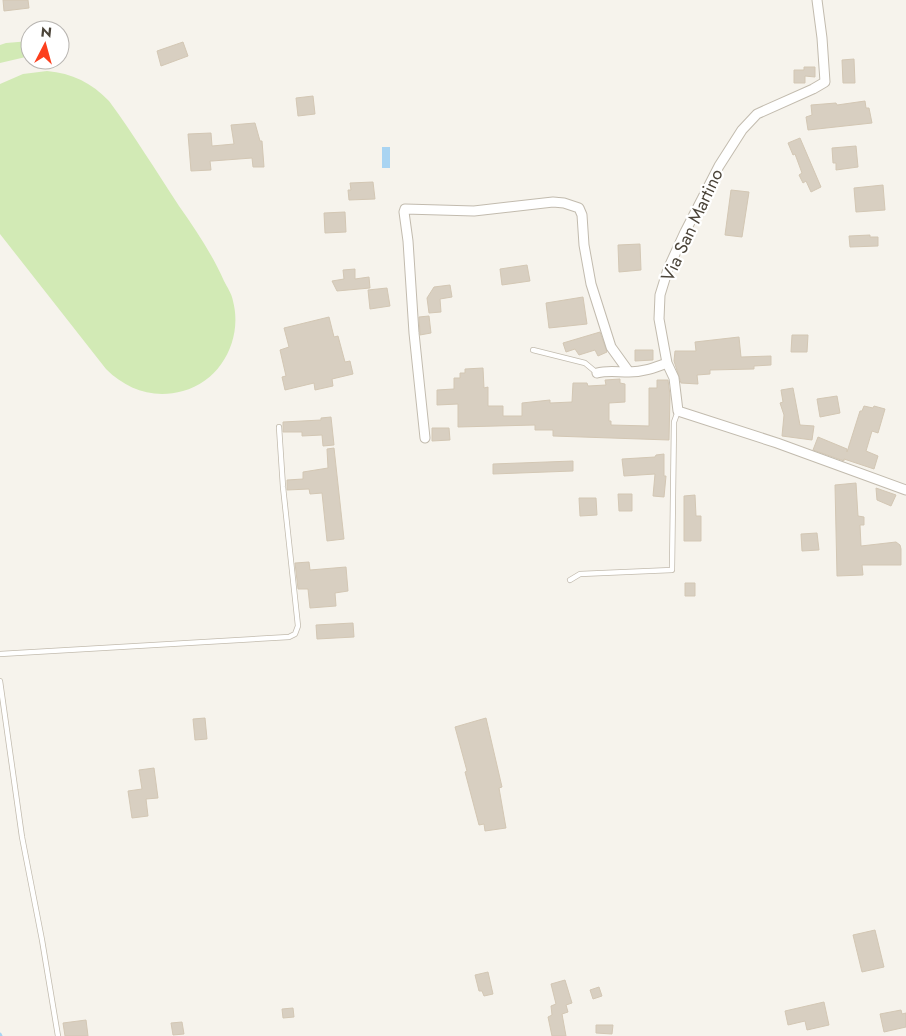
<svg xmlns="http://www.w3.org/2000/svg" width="906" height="1036" font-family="Jost,sans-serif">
<rect width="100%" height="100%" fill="#f6f3ec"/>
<path fill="#d2eab5" d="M 30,41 L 30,56 L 0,63 L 0,45 L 6,43 Z
M 47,71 C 72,73 92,83 109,101 C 134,135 156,171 179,206 C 196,230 212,254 224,281 C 227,287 232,294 233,301 C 243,339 221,381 183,391 C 154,399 127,390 106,369 L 0,234 L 0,84 L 23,74 Z"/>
<path fill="#a9d4f2" d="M 382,147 L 390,147 L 390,168 L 382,168 Z"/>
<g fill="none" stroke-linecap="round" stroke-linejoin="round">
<path stroke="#a9d4f2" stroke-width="3" d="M 0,1034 L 1,1036"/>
</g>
<path fill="#d8cfc1" stroke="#d3c7b4" d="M 3,0 L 28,0 L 29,8 L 4,11 Z
M 183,42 L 188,56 L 161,66 L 157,51 Z
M 854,59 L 855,83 L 843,83 L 842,60 Z
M 804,67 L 815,67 L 815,77 L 805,76 L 805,83 L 794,83 L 794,70 L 804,70 Z
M 313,96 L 315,114 L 298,116 L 296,98 Z
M 865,101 L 866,108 L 869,108 L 872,123 L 808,130 L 806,117 L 812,115 L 811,105 L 836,103 L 837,105 Z
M 255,123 L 260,141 L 262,141 L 264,167 L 253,167 L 252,158 L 212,161 L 210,161 L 211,170 L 191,171 L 188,134 L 211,133 L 212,146 L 234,144 L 231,125 Z
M 800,138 L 821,187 L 811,192 L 806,181 L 803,183 L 799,175 L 802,173 L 795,154 L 793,155 L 788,143 Z
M 856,146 L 858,167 L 836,170 L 836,163 L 833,163 L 832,148 Z
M 373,182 L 375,199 L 349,200 L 348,190 L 351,190 L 350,183 Z
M 883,185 L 885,210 L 856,212 L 854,188 Z
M 731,190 L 749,192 L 742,237 L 725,235 Z
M 345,212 L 346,232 L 325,233 L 324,213 Z
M 870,235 L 870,237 L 878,237 L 878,246 L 850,247 L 849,236 Z
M 640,244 L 641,270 L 619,272 L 618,245 Z
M 527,265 L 530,281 L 502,285 L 500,269 Z
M 355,269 L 355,279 L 369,277 L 370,288 L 337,291 L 332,281 L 344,279 L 343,270 Z
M 450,285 L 452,297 L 440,299 L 441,312 L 429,313 L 427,298 L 434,287 Z
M 387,288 L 390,306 L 370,309 L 368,290 Z
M 583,297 L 587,324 L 549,328 L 546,303 Z
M 429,316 L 431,333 L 420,335 L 419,317 Z
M 329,317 L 334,337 L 338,336 L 345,362 L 350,361 L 353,374 L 332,379 L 333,386 L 315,390 L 314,383 L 285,390 L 282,377 L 286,376 L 280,350 L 289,347 L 284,328 Z
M 600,332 L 607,352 L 598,356 L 595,350 L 579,355 L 575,349 L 566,352 L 563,343 Z
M 792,335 L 808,335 L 807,352 L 791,352 Z
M 739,337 L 741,357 L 771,356 L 771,365 L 754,366 L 754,369 L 710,370 L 710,374 L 697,375 L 698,384 L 681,383 L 674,361 L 675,351 L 696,351 L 695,342 Z
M 635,350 L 653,350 L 653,360 L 635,361 Z
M 483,368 L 484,388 L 488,387 L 488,406 L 503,406 L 503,416 L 522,416 L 522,403 L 550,400 L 550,403 L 572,402 L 573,383 L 587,383 L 588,386 L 606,385 L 605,380 L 620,379 L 620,383 L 625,384 L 625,402 L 609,403 L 609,421 L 611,421 L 611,425 L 649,426 L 649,388 L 657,388 L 657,380 L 668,380 L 670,395 L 669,440 L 553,436 L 553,430 L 535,430 L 535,425 L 458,427 L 458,404 L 437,405 L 437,390 L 454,389 L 454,378 L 460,378 L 460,373 L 465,373 L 465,369 Z
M 793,388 L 800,425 L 814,426 L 812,440 L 782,436 L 784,415 L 780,403 L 783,402 L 781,390 Z
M 837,396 L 840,413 L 820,417 L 817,399 Z
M 864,406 L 873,408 L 874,406 L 885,409 L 878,433 L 872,431 L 866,451 L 878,456 L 874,469 L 844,459 L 844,461 L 813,450 L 818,437 L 847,449 L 847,452 L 860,411 L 862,411 Z
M 331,417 L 334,445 L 323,446 L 322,435 L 302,436 L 302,432 L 283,432 L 283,422 L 321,420 L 321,418 Z
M 432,428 L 449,428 L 450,440 L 432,441 Z
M 334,448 L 344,539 L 327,541 L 322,493 L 310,494 L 309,489 L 287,490 L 287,480 L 303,479 L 303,472 L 328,468 L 327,449 Z
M 664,454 L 664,476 L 666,476 L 664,497 L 653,496 L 655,474 L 624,476 L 622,459 L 655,457 L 656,455 Z
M 573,461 L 573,471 L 493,474 L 493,464 Z
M 856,483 L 858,516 L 864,517 L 864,525 L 860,525 L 861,546 L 896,542 L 900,545 L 901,549 L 901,565 L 862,565 L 863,575 L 837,576 L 835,485 Z
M 876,488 L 896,495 L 891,506 L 877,500 Z
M 618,494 L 632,494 L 632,511 L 619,511 Z
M 695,495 L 696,516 L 701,516 L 701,541 L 684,541 L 684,496 Z
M 579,498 L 596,498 L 597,515 L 580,516 Z
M 817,533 L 819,550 L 802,551 L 801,534 Z
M 309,562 L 310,570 L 346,567 L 348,591 L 335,593 L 336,606 L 310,608 L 308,589 L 298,589 L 295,563 Z
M 685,583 L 695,583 L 695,596 L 685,596 Z
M 353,623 L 354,637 L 317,639 L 316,625 Z
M 205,718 L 207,739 L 195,740 L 193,719 Z
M 486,718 L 502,787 L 499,788 L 506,828 L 485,831 L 484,824 L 479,825 L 465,772 L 467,771 L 455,727 Z
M 154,768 L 158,798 L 146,799 L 148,816 L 132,818 L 128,791 L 142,789 L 139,770 Z
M 875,930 L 884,967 L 862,972 L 853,935 Z
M 488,972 L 493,994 L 484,996 L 482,991 L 479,991 L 475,975 Z
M 565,980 L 572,1003 L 566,1005 L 568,1012 L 562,1014 L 566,1036 L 552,1036 L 548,1017 L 552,1015 L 551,1006 L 556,1004 L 551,984 Z
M 599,987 L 602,996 L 593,999 L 590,990 Z
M 824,1002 L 829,1025 L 807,1030 L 805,1021 L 788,1025 L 785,1011 Z
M 293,1008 L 294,1017 L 283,1018 L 282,1009 Z
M 901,1010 L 902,1014 L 906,1013 L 906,1027 L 884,1032 L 880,1014 Z
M 86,1020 L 88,1036 L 65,1036 L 63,1023 Z
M 182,1022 L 184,1034 L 173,1035 L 171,1023 Z
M 596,1025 L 613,1025 L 612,1034 L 596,1033 Z"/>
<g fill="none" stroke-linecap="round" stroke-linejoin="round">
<defs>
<path id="lane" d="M 533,350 L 585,363 L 597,373
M 570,580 L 580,574 L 672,570 L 674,422 L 678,411
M 0,654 L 289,637 L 295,634 L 298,626 L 283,487 L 279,427
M 0,681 L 22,837 L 42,940 L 58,1036"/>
<path id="street" d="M 817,0 L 822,38 L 825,82 L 813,89 L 757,114 L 742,130 L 719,166 L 685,232 L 668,269 L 660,295 L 659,319 L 667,363 L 674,378 L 678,411 L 777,443 L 906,490
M 597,373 C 608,370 617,372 629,372 C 643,372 654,368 667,363
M 425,438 L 414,333 L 408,241 L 404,212 L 405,209 L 474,211 L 553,202 L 564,203 L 579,208 L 582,215 L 584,245 L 591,284 L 611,347 L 629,372"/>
</defs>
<use href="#lane" stroke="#c2bbae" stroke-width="6"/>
<use href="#street" stroke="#c2bbae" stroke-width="11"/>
<use href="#lane" stroke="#fff" stroke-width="4.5"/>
<use href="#street" stroke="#fff" stroke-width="9"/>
</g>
<g text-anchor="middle" stroke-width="4.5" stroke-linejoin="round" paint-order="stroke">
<g font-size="18" fill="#4b4439" stroke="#fff">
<text transform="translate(692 225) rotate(-65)" y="6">Via San Martino</text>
</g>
</g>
<g transform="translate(45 45) rotate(6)"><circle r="24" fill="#ffffff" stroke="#b7b4b0"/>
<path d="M0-4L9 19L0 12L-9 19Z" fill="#fc3f1d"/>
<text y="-8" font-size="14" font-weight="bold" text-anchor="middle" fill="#4b4439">N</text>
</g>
</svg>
